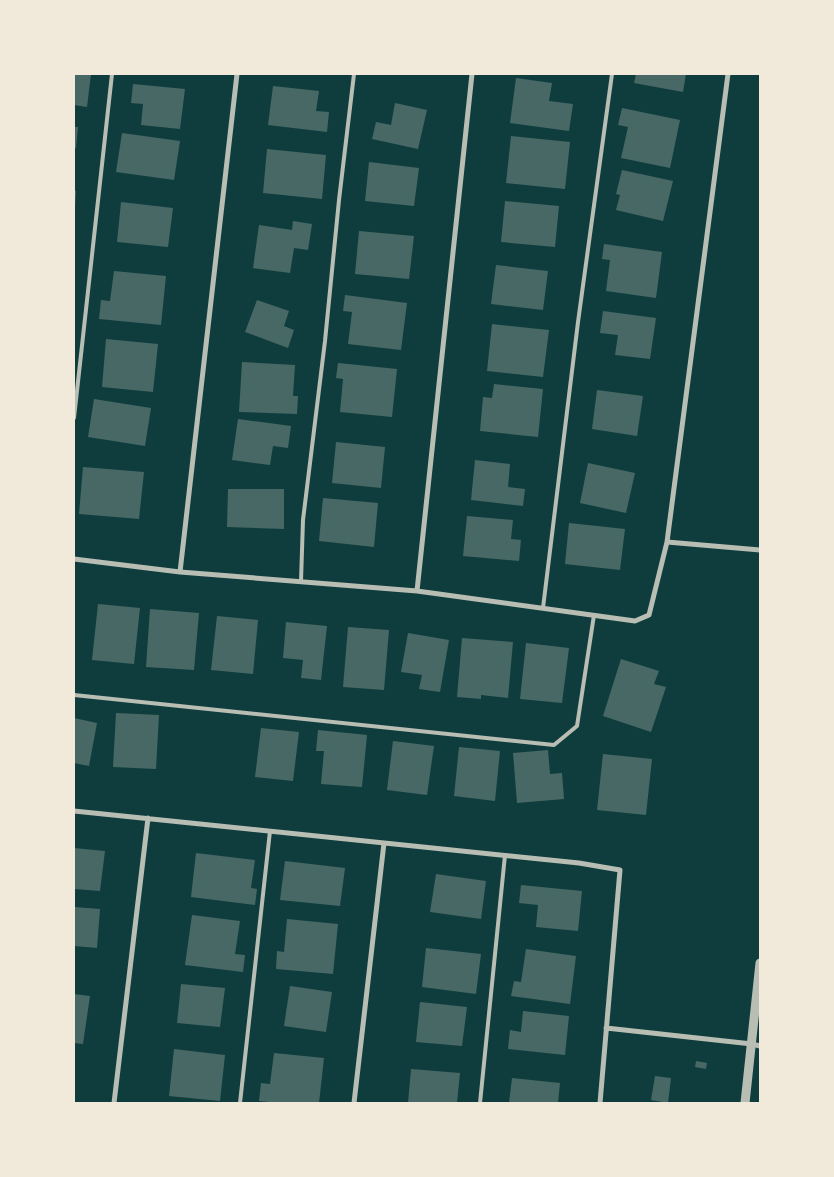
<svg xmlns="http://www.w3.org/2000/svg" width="834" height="1177" font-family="'Source Serif 4',serif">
<rect width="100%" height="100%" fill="#0f3d3e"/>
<path fill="#486865" d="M 74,74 L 91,74 L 87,107 L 74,105 Z
M 636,74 L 686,74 L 683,92 L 634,83 Z
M 516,78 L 552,83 L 549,101 L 573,104 L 569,131 L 510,123 Z
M 133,84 L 185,89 L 180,129 L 141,125 L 143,104 L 131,103 Z
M 273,86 L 319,91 L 316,111 L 329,112 L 327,132 L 268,125 Z
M 395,103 L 427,110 L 418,149 L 372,139 L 376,122 L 391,125 Z
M 622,108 L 680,120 L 670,168 L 621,158 L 628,127 L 618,125 Z
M 74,127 L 78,127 L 76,148 L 74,148 Z
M 122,133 L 180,141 L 174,180 L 116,172 Z
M 511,136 L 570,142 L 565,189 L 506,183 Z
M 267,149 L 326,155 L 322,199 L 263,193 Z
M 369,162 L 419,168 L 414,206 L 365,201 Z
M 622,170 L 673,181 L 663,221 L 616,210 L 620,195 L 616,194 Z
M 74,190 L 76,191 L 75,206 L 74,206 Z
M 505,201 L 559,206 L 555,247 L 501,242 Z
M 121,202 L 173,208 L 168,247 L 117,242 Z
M 293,221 L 312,224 L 308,250 L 294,248 L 290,273 L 253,268 L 259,225 L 292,230 Z
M 359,231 L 414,236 L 409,279 L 355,274 Z
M 604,244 L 662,252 L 656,298 L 606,291 L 610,260 L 602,259 Z
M 496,265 L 548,271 L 543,310 L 491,304 Z
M 114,271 L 166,276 L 161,325 L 99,319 L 101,300 L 110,301 Z
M 345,295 L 407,303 L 401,350 L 348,344 L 352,312 L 343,311 Z
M 257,300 L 289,311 L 284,326 L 294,330 L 288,348 L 245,332 Z
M 603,311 L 656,318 L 650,359 L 615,355 L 618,335 L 600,333 Z
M 492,324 L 549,330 L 543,377 L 487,371 Z
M 106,339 L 158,344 L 153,392 L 102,387 Z
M 242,362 L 295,365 L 293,396 L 298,396 L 297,414 L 239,412 Z
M 338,363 L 397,369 L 392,417 L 340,412 L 343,379 L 336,378 Z
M 494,384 L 543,389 L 538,437 L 480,431 L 483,397 L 492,398 Z
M 597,390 L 643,396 L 637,436 L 592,429 Z
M 94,399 L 151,408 L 145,446 L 88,437 Z
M 238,419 L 291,426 L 288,448 L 273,446 L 270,465 L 232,460 Z
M 336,442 L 385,447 L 381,488 L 332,483 Z
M 475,460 L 510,464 L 508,487 L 525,489 L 523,506 L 471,500 Z
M 588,463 L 635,473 L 626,513 L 580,503 Z
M 83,467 L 144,472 L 139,519 L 79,514 Z
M 228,489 L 284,489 L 284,529 L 227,527 Z
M 323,498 L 378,503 L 374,547 L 319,541 Z
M 467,516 L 513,520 L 511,539 L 521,540 L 519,561 L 463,556 Z
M 569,523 L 625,529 L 620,570 L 565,564 Z
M 98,604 L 140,608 L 134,664 L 92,660 Z
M 150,609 L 199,613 L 194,670 L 146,667 Z
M 217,616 L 258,620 L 253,674 L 211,670 Z
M 286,622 L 327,626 L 321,680 L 301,678 L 303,660 L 283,658 Z
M 348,627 L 389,630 L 384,690 L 343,687 Z
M 408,633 L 449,640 L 440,692 L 419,689 L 422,675 L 401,672 Z
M 462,638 L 513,642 L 508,698 L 481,695 L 481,699 L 457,697 Z
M 526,643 L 569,648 L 562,703 L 520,699 Z
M 621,659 L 659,671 L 654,684 L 666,687 L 651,732 L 603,716 Z
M 116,713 L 159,715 L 156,769 L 113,767 Z
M 74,718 L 97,723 L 89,766 L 74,763 Z
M 261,728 L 299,732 L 293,781 L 255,777 Z
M 318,730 L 367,735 L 362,787 L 321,784 L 324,751 L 316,751 Z
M 393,741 L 434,746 L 427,795 L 387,790 Z
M 459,747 L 500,751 L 495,801 L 454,796 Z
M 548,750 L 550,774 L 562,773 L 564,799 L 517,803 L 513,753 Z
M 603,754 L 652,759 L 646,815 L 597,810 Z
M 74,848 L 105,851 L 100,891 L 74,889 Z
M 196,853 L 255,860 L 251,888 L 257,889 L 255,905 L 191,897 Z
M 285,861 L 345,868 L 340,906 L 280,900 Z
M 436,874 L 486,881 L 481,919 L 430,912 Z
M 521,885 L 582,891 L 578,931 L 536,927 L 538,905 L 519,903 Z
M 74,907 L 100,909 L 97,948 L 74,946 Z
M 192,915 L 240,921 L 235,954 L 245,955 L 243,972 L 185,965 Z
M 287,919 L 338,924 L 333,974 L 276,969 L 277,951 L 284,952 Z
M 426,948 L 481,954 L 476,994 L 422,987 Z
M 526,949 L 576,956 L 570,1004 L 511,996 L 514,981 L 521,982 Z
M 181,984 L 225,988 L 220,1027 L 177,1023 Z
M 290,986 L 332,992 L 326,1032 L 284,1026 Z
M 74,994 L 90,996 L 83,1044 L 74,1043 Z
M 420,1002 L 467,1007 L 462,1046 L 416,1042 Z
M 523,1011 L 569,1016 L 565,1055 L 508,1049 L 510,1030 L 521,1032 Z
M 174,1049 L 225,1055 L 220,1101 L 169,1096 Z
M 274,1053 L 324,1058 L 319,1103 L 279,1103 L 259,1101 L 261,1083 L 270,1084 Z
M 696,1061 L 707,1063 L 706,1069 L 695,1067 Z
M 411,1069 L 460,1073 L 457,1103 L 408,1103 Z
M 655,1076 L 671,1078 L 668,1103 L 651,1100 Z
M 512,1078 L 560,1083 L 558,1103 L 509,1103 Z"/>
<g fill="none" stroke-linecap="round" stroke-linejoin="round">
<path stroke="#b8beb3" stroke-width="4" d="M 74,418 L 112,74
M 301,581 L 303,520 L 325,341 L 339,200 L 354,74
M 543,608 L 578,322 L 612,74
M 74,695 L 554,745 L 577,726 L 594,615
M 240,1103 L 270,831
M 480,1103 L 505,855"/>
<path stroke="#b8beb3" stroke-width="5" d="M 667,542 L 760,550
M 74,559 L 180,572 L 417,591 L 635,621 L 649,615 L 667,542 L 728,74
M 180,572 L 237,74
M 417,591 L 472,74
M 74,811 L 579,863 L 620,870 L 600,1103
M 606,1028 L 752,1044 L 760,1046
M 114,1103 L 148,818
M 354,1103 L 384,843"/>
<path stroke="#b8beb3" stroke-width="9" d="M 745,1103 L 760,963"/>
</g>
<rect width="834" height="1177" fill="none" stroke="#f1e9da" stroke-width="150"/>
</svg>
